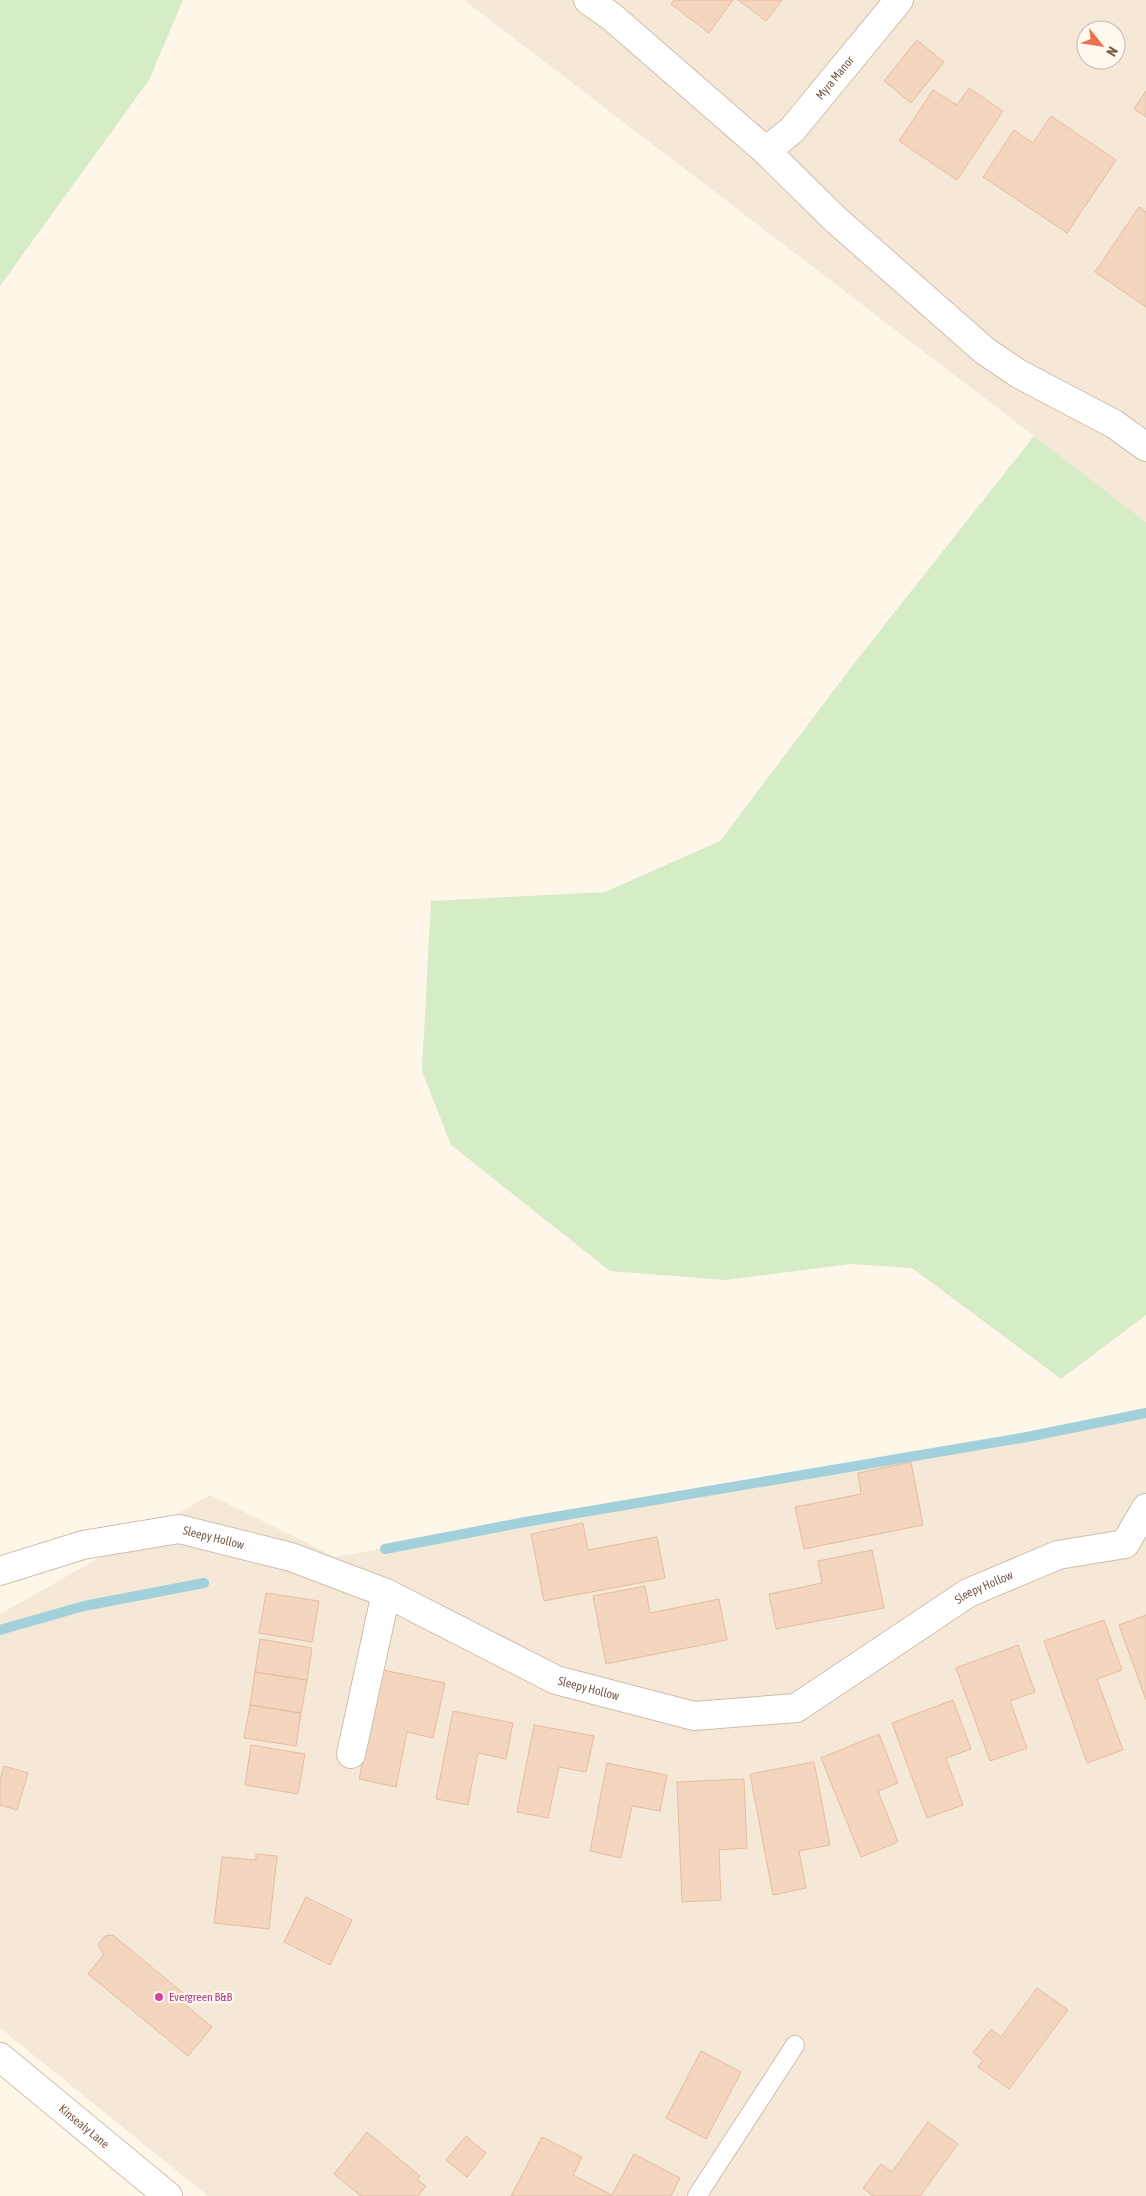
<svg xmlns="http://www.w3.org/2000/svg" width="1146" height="2196" font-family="'Asap Condensed',sans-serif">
<rect width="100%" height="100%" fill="#fdf6e9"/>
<path fill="#f5e8d7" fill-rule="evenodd" d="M 464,0 L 1146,0 L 1146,522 L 1034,436 ZM 1086,30 L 1116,30 L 1116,60 L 1086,60 Z
M 1146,1412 L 1146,2196 L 208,2196 L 0,2028 L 0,1614 L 210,1495 L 335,1557 Z"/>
<path fill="#d5ecc6" d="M 0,0 L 183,0 L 149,80 L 0,286 Z
M 1034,436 L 1146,522 L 1146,1315 L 1061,1379 L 912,1268 L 851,1264 L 725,1280 L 610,1271 L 451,1145 L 422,1071 L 431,901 L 605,892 L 720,841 L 856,661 Z"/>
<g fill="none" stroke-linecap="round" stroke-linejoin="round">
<path stroke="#a2d1db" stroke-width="10" d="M 385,1549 L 525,1522 L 1027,1437 L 1146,1413
M 0,1630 L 84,1606 L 204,1583"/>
</g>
<path fill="#f4d5c0" stroke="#e7bc9f" d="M 674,0 L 733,0 L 709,33 L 671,4 Z
M 738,0 L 782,0 L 766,21 Z
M 917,40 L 944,62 L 911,103 L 884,81 Z
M 969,88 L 1003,111 L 957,180 L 899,141 L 933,90 L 957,105 Z
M 1146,91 L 1146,117 L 1134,109 Z
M 1051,116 L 1116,160 L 1067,233 L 983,177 L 1014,130 L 1033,143 Z
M 1139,207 L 1146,212 L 1146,307 L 1095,272 Z
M 911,1462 L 923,1525 L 804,1549 L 795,1507 L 861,1494 L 858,1473 Z
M 583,1523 L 588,1550 L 657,1537 L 665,1578 L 544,1601 L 531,1534 Z
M 872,1550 L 884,1608 L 776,1629 L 769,1594 L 822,1583 L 818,1561 Z
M 645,1586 L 650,1613 L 719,1599 L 727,1640 L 606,1664 L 593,1596 Z
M 266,1593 L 319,1601 L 312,1642 L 259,1633 Z
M 1146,1615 L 1146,1700 L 1119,1625 Z
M 1104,1620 L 1122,1670 L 1097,1679 L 1123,1750 L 1087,1763 L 1044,1641 Z
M 260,1639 L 312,1648 L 307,1680 L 255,1672 Z
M 1018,1645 L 1035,1692 L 1010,1701 L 1027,1748 L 990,1761 L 956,1668 Z
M 383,1670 L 445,1683 L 433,1738 L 407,1732 L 396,1787 L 359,1779 Z
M 255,1672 L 307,1680 L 301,1713 L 250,1705 Z
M 953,1700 L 971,1749 L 946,1758 L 963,1805 L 927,1818 L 892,1723 Z
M 250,1705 L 301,1713 L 296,1746 L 244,1738 Z
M 453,1711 L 513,1723 L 506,1759 L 478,1753 L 468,1805 L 436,1799 Z
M 534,1725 L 594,1736 L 586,1772 L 559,1767 L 548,1818 L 517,1812 Z
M 879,1734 L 898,1783 L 878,1791 L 898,1842 L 861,1857 L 821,1758 Z
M 251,1745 L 305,1754 L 298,1794 L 245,1785 Z
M 814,1762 L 830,1845 L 799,1851 L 806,1888 L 773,1895 L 750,1774 Z
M 607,1763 L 667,1775 L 660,1811 L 632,1806 L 621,1858 L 590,1851 Z
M 4,1766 L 28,1773 L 17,1810 L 0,1805 L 0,1780 Z
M 744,1779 L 747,1848 L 719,1850 L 721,1900 L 682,1902 L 677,1782 Z
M 256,1854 L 277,1856 L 269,1929 L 214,1923 L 222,1857 L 256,1860 Z
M 306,1897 L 352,1920 L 330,1965 L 284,1942 Z
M 110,1935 L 114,1936 L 188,1997 L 183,2003 L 212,2027 L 188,2056 L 88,1974 L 104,1954 L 99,1947 L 99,1943 L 105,1936 Z
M 1037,1988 L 1068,2010 L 1009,2089 L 978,2067 L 983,2060 L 973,2053 L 991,2029 L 1001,2037 Z
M 701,2051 L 741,2072 L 706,2139 L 666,2118 Z
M 928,2122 L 958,2144 L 920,2196 L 873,2196 L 863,2188 L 881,2164 L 892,2172 Z
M 367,2132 L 420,2176 L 417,2180 L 426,2186 L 418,2196 L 361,2196 L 334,2174 Z
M 466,2136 L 486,2153 L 467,2177 L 446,2160 Z
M 542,2137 L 582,2157 L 573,2175 L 612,2195 L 634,2154 L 680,2178 L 671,2196 L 511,2196 Z"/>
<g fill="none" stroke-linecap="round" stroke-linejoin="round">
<defs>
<path id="service" d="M 697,2196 L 795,2045"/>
<g id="minor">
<path d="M 588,0 L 612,17 L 766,151 L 835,219 L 985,351 L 1019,374 L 1114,424 L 1146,447"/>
<path id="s1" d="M 766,151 L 792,130 L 899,0"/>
<path id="s2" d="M 0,1571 L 83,1545 L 179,1529 L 291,1557 L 386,1593 L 556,1680 L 694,1716 L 796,1708 L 968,1593 L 1058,1555 L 1125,1544 L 1146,1508"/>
<path d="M 351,1754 L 386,1593"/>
</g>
<g id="tertiary">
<path id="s3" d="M 0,2057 L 168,2196"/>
</g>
</defs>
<use href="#service" stroke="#d1bead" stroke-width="20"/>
<use href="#minor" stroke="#d1bead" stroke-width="30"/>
<use href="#tertiary" stroke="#d1bead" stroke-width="30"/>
<use href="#service" stroke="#fff" stroke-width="18"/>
<use href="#minor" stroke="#fff" stroke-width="28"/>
<use href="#tertiary" stroke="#fff" stroke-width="28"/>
</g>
<circle fill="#d1479c" stroke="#fff9f0" stroke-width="2" cx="159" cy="1997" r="5"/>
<g text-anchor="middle" stroke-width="4.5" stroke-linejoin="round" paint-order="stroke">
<g font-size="12" fill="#7a5c4b" stroke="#fff9f0">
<text dy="4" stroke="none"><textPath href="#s1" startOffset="101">Myra Manor</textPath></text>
<text dy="4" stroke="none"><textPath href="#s2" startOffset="220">Sleepy Hollow</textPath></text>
<text dy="4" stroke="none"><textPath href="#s2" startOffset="1061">Sleepy Hollow</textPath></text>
<text dy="4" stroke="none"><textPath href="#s2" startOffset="626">Sleepy Hollow</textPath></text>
<text dy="4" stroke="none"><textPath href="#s3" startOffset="109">Kinsealy Lane</textPath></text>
</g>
<g font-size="12" fill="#b23c85" stroke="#fff9f0" text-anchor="start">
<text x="169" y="2001">Evergreen B&amp;B</text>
</g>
</g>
<g transform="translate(1101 45) rotate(120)"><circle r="24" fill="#fff9f0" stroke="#cabaae"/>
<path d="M0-4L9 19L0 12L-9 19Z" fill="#eb704b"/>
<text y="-8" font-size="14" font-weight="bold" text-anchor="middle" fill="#7a5c4b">N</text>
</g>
</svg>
